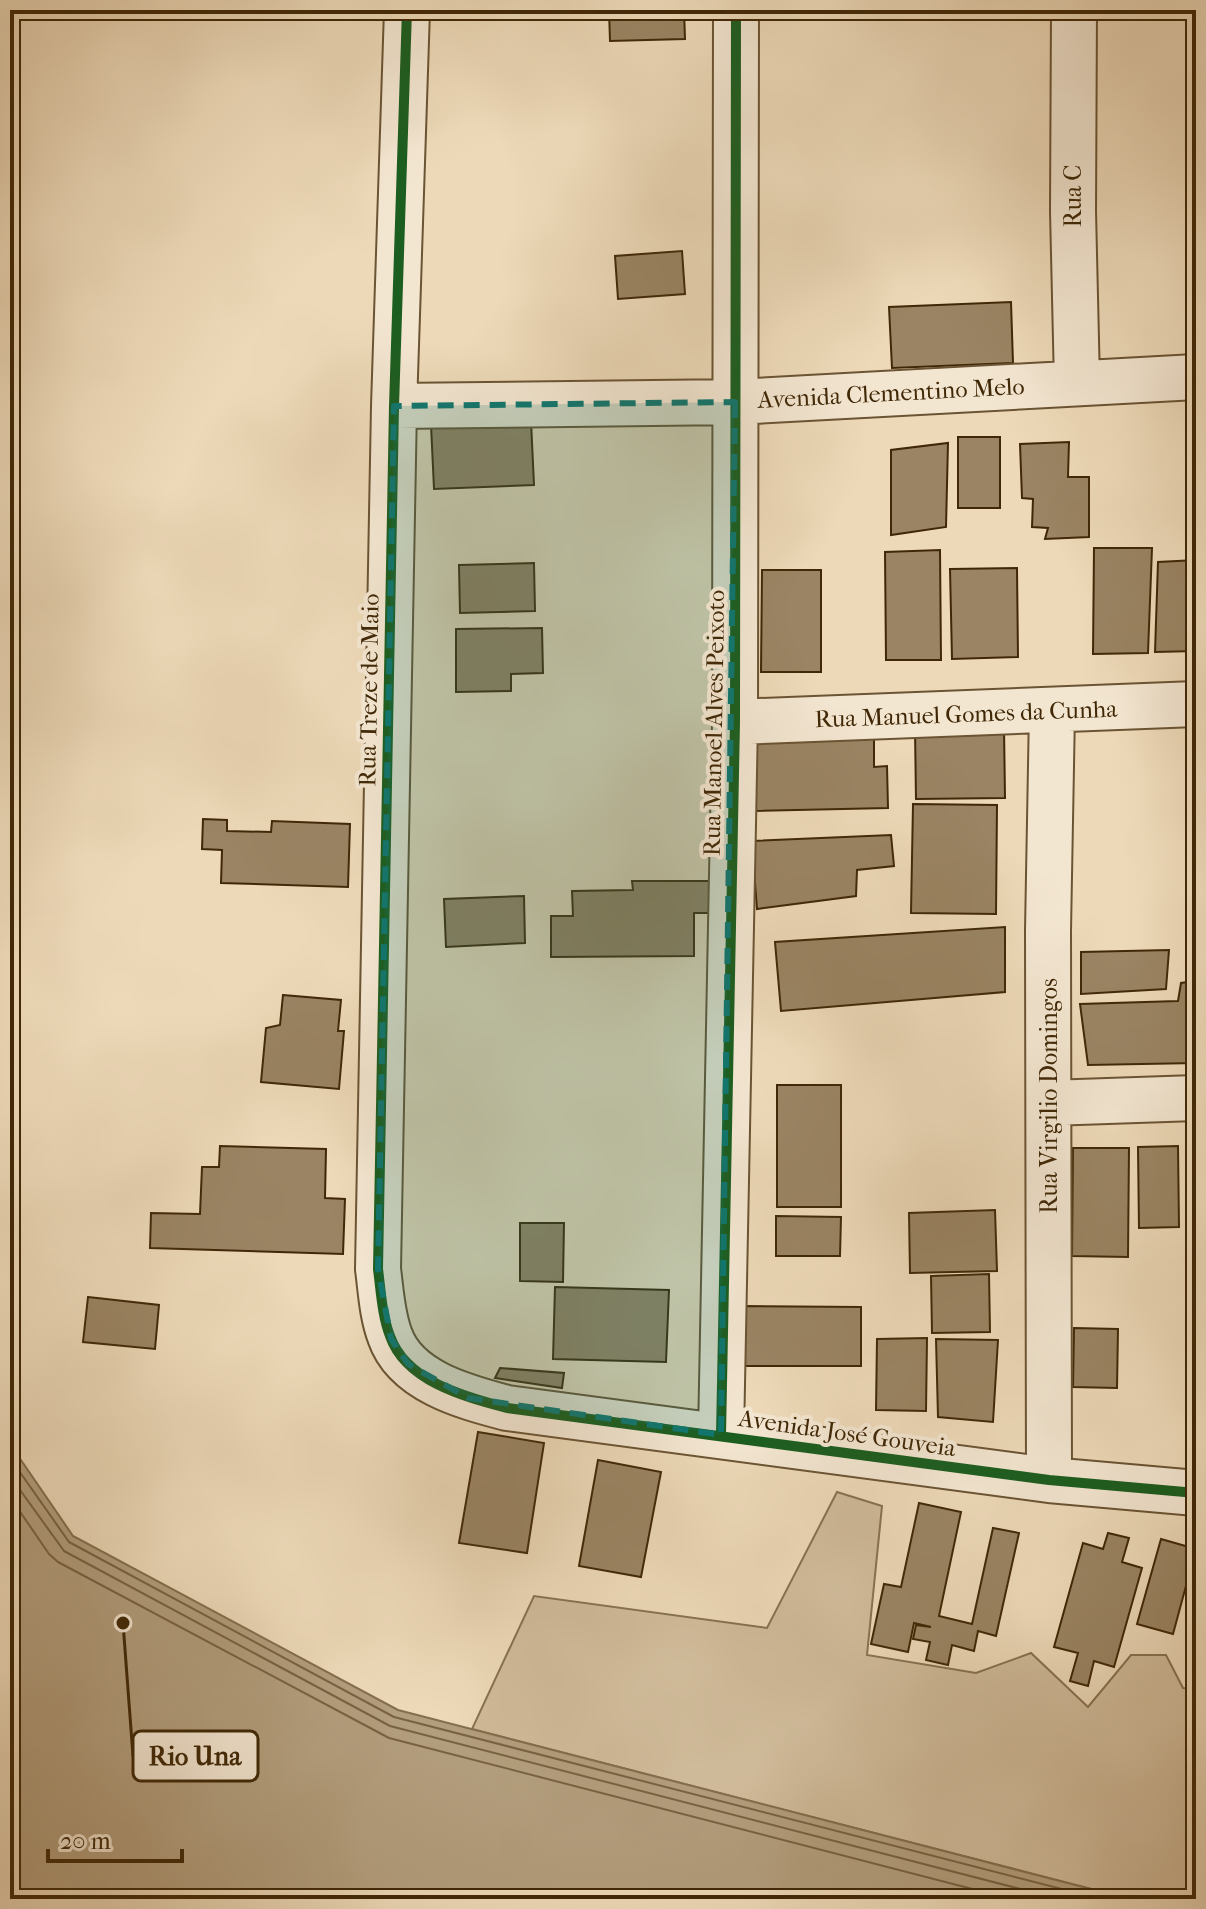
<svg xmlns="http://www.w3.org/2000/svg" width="1206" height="1909" font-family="'IM FELL French Canon',serif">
<rect width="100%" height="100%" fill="#edd9b8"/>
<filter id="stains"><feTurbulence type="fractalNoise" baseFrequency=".0025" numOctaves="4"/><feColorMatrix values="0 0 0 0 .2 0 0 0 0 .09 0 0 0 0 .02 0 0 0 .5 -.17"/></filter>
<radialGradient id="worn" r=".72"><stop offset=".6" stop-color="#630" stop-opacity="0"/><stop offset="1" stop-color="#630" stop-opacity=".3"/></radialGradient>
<path fill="#d0bb9a" stroke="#887250" stroke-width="2" d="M 837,1492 L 882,1506 L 867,1655 L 976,1673 L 1031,1653 L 1088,1707 L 1131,1655 L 1166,1655 L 1183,1688 L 1196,1689 L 1196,1899 L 1091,1889 L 472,1729 L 534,1596 L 767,1628 Z"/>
<path fill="#b29d7c" stroke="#846e4d" stroke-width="2" d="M 10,1444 L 73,1536 L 398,1710 L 1091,1889 L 1194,1899 L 10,1899 Z"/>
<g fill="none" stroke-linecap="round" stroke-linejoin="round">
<path stroke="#796242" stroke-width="2" d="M 10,1458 L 69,1542 L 394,1717 L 1089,1896 L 1114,1899
M 10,1476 L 64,1551 L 390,1726 L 1059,1899
M 10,1497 L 49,1554 L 58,1562 L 389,1738 L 1011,1899"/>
</g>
<path fill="#9a8463" stroke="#402807" stroke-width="2" d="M 609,10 L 684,10 L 685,39 L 610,41 Z
M 682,251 L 685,294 L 618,299 L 615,256 Z
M 1011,302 L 1013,363 L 892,368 L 889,307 Z
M 531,421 L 534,485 L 434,489 L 431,425 Z
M 958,437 L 1000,437 L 1000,508 L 958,508 Z
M 1069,442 L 1068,477 L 1089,477 L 1089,537 L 1045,539 L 1048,528 L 1032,527 L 1033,499 L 1022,498 L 1020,444 Z
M 948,443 L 946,527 L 891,535 L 891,450 Z
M 1094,548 L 1152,548 L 1148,653 L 1093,654 Z
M 940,550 L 941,660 L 886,660 L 885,552 Z
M 1196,560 L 1196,651 L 1155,652 L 1158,562 Z
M 534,563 L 535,611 L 460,613 L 459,565 Z
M 1017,568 L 1018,657 L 952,659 L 950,569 Z
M 762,570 L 821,570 L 821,672 L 761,672 Z
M 542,628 L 543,673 L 511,674 L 511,691 L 456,692 L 456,629 Z
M 1004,727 L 1005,798 L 916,799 L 915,729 Z
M 874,738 L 874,767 L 887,766 L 888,808 L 754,811 L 753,741 Z
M 913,804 L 997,805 L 996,914 L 911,913 Z
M 203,819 L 227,820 L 227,831 L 271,832 L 272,821 L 350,824 L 348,887 L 221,883 L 222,850 L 202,849 Z
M 891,835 L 894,866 L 857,870 L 856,896 L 757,909 L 754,870 L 747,869 L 750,841 Z
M 632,881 L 715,881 L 714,913 L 694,913 L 694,956 L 551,957 L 551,916 L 573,916 L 572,891 L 633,890 Z
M 524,896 L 525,943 L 446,947 L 444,899 Z
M 1005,927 L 1005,992 L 781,1011 L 775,942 Z
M 1169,950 L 1166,989 L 1081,994 L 1081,952 Z
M 1196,981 L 1196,1063 L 1088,1065 L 1080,1004 L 1178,1001 L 1181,983 Z
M 283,995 L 341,1000 L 338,1031 L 344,1031 L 339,1089 L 261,1082 L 266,1028 L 280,1025 Z
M 777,1085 L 841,1085 L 841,1207 L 777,1207 Z
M 220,1146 L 326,1149 L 325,1198 L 345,1199 L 343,1254 L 150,1248 L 151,1213 L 200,1214 L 202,1167 L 219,1167 Z
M 1178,1146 L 1179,1227 L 1139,1228 L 1138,1147 Z
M 1073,1148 L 1129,1148 L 1128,1257 L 1072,1256 Z
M 995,1210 L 997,1271 L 910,1273 L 909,1213 Z
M 776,1216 L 841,1217 L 840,1256 L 776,1256 Z
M 520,1223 L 564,1223 L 563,1282 L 520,1281 Z
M 989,1274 L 990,1332 L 932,1333 L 931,1276 Z
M 555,1287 L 669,1290 L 666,1362 L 553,1359 Z
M 88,1297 L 159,1305 L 155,1349 L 83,1342 Z
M 744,1306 L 861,1307 L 861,1366 L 743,1366 Z
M 1074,1328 L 1118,1329 L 1117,1388 L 1073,1387 Z
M 927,1338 L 926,1411 L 876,1410 L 877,1339 Z
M 936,1339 L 998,1340 L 993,1422 L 938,1417 Z
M 500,1368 L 564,1373 L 562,1388 L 495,1378 Z
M 478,1432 L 544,1443 L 527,1553 L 459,1543 Z
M 598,1460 L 661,1472 L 641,1577 L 579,1566 Z
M 919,1503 L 961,1512 L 939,1616 L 972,1624 L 993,1528 L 1019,1533 L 996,1636 L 978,1631 L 974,1651 L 952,1645 L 948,1665 L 926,1660 L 930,1642 L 913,1639 L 916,1625 L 931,1627 L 914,1623 L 908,1652 L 871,1644 L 884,1584 L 901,1587 Z
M 1108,1533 L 1129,1538 L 1122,1562 L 1142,1568 L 1114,1667 L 1094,1661 L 1088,1686 L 1070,1681 L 1078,1653 L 1054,1647 L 1083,1543 L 1103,1549 Z
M 1161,1539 L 1196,1549 L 1173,1634 L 1137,1624 Z
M 1196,1577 L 1196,1615 L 1187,1613 Z"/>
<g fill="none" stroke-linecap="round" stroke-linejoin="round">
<defs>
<path id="minor" d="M 407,10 L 394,406 L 378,1269 C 381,1292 382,1315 390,1336 C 406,1382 466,1397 507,1408 L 1049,1480 L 1196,1493
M 1074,10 L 1073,211 L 1077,383
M 394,406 L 735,402 L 1196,377
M 735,722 L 1196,704
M 1049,1103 L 1196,1098
M 721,1435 L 735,722 L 736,10
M 1049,1480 L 1048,931 L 1052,711"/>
</defs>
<use href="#minor" stroke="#6b5433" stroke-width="48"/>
<use href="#minor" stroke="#f3e6d1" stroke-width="44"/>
<defs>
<path id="cycleway" d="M 407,10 L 394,406 L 378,1269 C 381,1292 382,1315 390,1336 C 406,1382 466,1397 507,1408 L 1049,1480 L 1196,1493
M 721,1435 L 735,722 L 736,10"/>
</defs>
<use href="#cycleway" stroke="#f3e6d1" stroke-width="15"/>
<use href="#cycleway" stroke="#1b5e20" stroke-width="10"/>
</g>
<path fill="#0f766e" fill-opacity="0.2" stroke="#0f766e" stroke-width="6" stroke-dasharray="16 10" stroke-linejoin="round" d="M 735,402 L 721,1435 L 468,1398 L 408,1364 L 391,1339 L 378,1269 L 394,406 Z"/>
<g text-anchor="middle" stroke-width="8" stroke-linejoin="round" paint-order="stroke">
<g font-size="24" fill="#402807" stroke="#f3e6d1">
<text transform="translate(1073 196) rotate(-90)" y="8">Rua C</text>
<text transform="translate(891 393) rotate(-3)" y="8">Avenida Clementino Melo</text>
<text transform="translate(369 690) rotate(-89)" y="8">Rua Treze de Maio</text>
<text transform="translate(966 714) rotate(-2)" y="8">Rua Manuel Gomes da Cunha</text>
<text transform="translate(714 723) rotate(-89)" y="8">Rua Manoel Alves Peixoto</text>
<text transform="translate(1049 1096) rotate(-90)" y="8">Rua Virgilio Domingos</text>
<text transform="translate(847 1433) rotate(8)" y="8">Avenida José Gouveia</text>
</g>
</g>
<path fill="none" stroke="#402807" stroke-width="3" d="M123 1623L133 1756"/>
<circle fill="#402807" stroke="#f3e6d1" stroke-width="3" cx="123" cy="1623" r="8"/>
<rect fill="#f3e6d1" stroke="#402807" stroke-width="3" x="133" y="1731" width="125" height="50" rx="8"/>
<g font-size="26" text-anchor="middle" font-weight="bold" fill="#402807">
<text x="195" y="1765">Rio Una</text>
</g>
<rect width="1206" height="1909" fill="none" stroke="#edd9b8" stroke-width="40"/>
<rect x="12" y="12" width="1182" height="1885" fill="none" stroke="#402807" stroke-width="4"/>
<rect x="20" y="20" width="1166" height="1869" fill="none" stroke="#402807" stroke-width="2"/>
<path d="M48 1849v12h134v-12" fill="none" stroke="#402807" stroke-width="4"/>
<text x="60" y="1849" font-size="24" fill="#402807" stroke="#f3e6d1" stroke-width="6" paint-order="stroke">20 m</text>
<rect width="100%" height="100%" filter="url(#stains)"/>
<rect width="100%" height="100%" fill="url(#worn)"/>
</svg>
